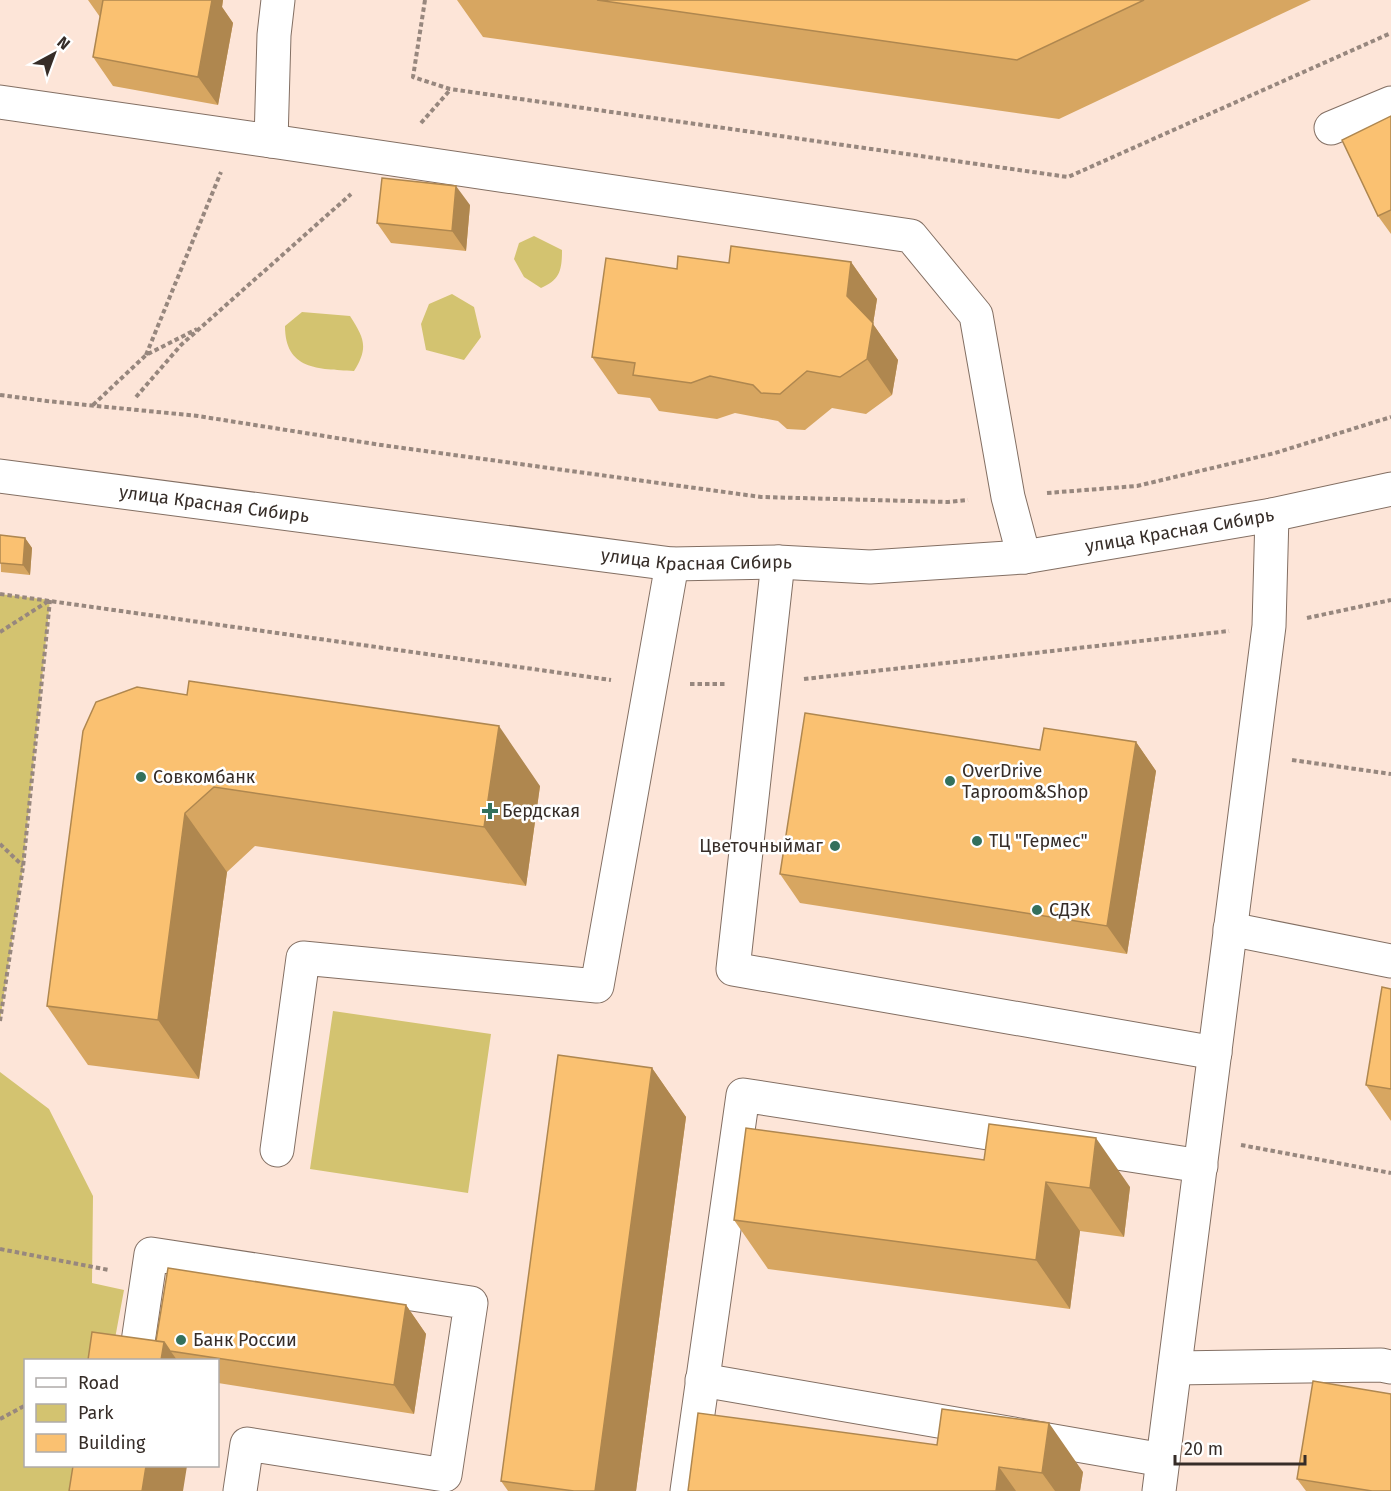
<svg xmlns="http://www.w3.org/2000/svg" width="1391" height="1491" font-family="'Fira Sans',sans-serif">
<rect width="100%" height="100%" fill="#fde5d8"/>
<path fill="#d3c370" d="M 534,236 L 562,250 C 562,270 560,280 541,288 L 524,277 L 514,259 L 519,243 Z
M 452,294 L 474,307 L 481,337 L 464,360 L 426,350 L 421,324 L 429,304 Z
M 302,312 L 350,316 C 364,338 369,347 354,371 C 318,369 285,370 285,326 Z
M 0,594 L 50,600 L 23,867 L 0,1021 Z
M 333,1011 L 491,1034 L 468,1193 L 310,1169 Z
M 0,1072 L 49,1109 L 93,1196 L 92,1283 L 124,1290 L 111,1360 L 26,1360 L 26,1466 L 93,1466 L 88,1491 L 0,1491 Z"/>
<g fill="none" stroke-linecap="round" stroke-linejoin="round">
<defs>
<g id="minor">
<path d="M 0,102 L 271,141 L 274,35 L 278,0"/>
<path d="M 1331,128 L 1391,103"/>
<path d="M 271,141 L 911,236 L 976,315 L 1008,497 L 1024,557"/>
<path id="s1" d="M 0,476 L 672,564 L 778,562 L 870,567 L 1024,557 L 1272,515 L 1391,489"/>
<path d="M 778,562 L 733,969 L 1215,1053"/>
<path d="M 1230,929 L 1391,961"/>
<path d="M 277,1150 L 303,958 L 597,986 L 672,564"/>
<path d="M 138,1342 L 151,1254 L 471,1303 L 445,1475 L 247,1444 L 240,1491"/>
<path d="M 1175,1368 L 1381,1365 L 1391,1367"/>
<path d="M 702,1380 L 1163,1460"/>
<path d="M 687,1491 L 743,1095 L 1201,1166"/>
<path d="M 1159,1491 L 1269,626 L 1272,515"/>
</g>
</defs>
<use href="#minor" stroke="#836f63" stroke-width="35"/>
<path stroke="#97877e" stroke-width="4" stroke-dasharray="4.5 3" stroke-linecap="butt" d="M 425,0 L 413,77 L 450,89 L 1068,177 L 1391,33
M 421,123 L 450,90
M 146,355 L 221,172
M 0,395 L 47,401 L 198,416 L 381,445 L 761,497 L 948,502 L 968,500
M 136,397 L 181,345 L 351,194
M 93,405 L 146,355 L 197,329
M 1047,493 L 1137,486 L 1275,453 L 1391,417
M 0,594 L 611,680
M 1307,618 L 1391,600
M 0,632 L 50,600
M 804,679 L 1229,631
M 690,684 L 725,684
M 1292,760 L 1391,774
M 0,844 L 23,866
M 0,1021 L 23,867 L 50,600
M 1241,1145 L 1391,1173
M 0,1249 L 109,1270
M 0,1419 L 26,1405"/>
<use href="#minor" stroke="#fff" stroke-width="33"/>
</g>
<path fill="#d7a661" d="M 88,0 L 223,0 L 222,7 L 233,23 L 218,105 L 113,86 L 93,57 L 100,17 Z
M 457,0 L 1311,0 L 1059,119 L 483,37 Z
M 1391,116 L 1391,234 L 1378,216 Z
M 470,205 L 466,251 L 391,243 L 377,223 Z
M 851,262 L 877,299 L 873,324 L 898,360 L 892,395 L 866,414 L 832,408 L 805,430 L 787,429 L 778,421 L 735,413 L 717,419 L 659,411 L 650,398 L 618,394 L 592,357 L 677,269 L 729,263 Z
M 0,535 L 25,538 L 32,548 L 30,575 L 1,572 Z
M 187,695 L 540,786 L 526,886 L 255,846 L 227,872 L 199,1079 L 88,1065 L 47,1006 Z
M 1136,742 L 1156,771 L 1127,954 L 800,903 L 780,874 L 1040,750 Z
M 1391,989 L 1391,1121 L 1366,1085 Z
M 652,1068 L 686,1117 L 636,1491 L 508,1491 L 501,1481 Z
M 746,1128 L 1130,1187 L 1124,1237 L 1080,1231 L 1070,1309 L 768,1269 L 734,1220 Z
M 406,1305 L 426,1334 L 414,1414 L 218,1383 L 218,1360 L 88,1360 L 156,1341 Z
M 937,1445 L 1083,1472 L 1080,1491 L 688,1491 Z
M 1297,1479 L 1391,1491 L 1306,1491 Z"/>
<path fill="#af874f" d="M 205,0 L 223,0 L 222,7 L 233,23 L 218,105 L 198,77 Z
M 456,186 L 470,205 L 466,251 L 452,231 Z
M 851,262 L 877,299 L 873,324 L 898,360 L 892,395 L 867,359 L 847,296 Z
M 25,538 L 32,548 L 30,575 L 23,565 Z
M 499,726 L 540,786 L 526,886 L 484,827 Z
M 1136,742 L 1156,771 L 1127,954 L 1107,926 Z
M 185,813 L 227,872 L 199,1079 L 158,1020 Z
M 652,1068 L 686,1117 L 636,1491 L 595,1491 Z
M 1096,1138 L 1130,1187 L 1124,1237 L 1090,1188 Z
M 1046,1182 L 1080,1231 L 1070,1309 L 1036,1260 Z
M 406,1305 L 426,1334 L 414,1414 L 394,1385 Z
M 164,1342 L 177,1360 L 161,1360 Z
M 1049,1423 L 1083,1472 L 1080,1491 L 1055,1491 L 1042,1473 Z
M 146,1466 L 187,1466 L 183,1491 L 142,1491 Z
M 999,1467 L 1016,1491 L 996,1491 Z"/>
<path fill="#fac171" stroke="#af874f" stroke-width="1.5" d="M 103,0 L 212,0 L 198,77 L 93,57 Z
M 597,0 L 1144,0 L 1017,60 Z
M 1391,116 L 1391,210 L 1378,216 L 1342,140 Z
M 382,178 L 456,186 L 452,231 L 377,223 Z
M 731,246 L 851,262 L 847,296 L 873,323 L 867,359 L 840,377 L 807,371 L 780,394 L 761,393 L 753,385 L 710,376 L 691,383 L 633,375 L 635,363 L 592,357 L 606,258 L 677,269 L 678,256 L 729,263 Z
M 0,535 L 25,538 L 23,565 L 0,563 Z
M 189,681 L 499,726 L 484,827 L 214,787 L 185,813 L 158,1020 L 47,1006 L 83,731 L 96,702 L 137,687 L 187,695 Z
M 805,713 L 1040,750 L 1044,728 L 1136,742 L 1107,926 L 780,874 Z
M 1382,987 L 1391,989 L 1391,1089 L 1366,1085 Z
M 558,1055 L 652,1068 L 595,1491 L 574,1491 L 501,1481 Z
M 989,1124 L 1096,1138 L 1090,1188 L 1046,1182 L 1036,1260 L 734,1220 L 746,1128 L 984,1160 Z
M 168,1268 L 406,1305 L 394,1385 L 170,1351 L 164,1342 L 156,1341 Z
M 92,1332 L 164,1342 L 161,1360 L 88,1360 Z
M 1313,1381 L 1391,1394 L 1391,1491 L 1372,1491 L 1297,1479 Z
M 942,1409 L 1049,1423 L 1042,1473 L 999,1467 L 996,1491 L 688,1491 L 698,1413 L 937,1445 Z
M 73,1466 L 146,1466 L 142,1491 L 69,1491 Z"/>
<g fill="#33705c" stroke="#fff" stroke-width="2">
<circle cx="141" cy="777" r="6"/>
<circle cx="950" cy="781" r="6"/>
<path d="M487 802h6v6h6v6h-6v6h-6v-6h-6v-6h6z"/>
<circle cx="977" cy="841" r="6"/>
<circle cx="835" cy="846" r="6"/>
<circle cx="1037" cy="910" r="6"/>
<circle cx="181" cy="1340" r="6"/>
</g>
<g text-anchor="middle" stroke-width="5" stroke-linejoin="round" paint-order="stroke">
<g font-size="18" fill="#362d28" stroke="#fff">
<text dy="6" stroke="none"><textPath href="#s1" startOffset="216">улица Красная Сибирь</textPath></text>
<text dy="6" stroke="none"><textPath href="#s1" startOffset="1188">улица Красная Сибирь</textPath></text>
<text dy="6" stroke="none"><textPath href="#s1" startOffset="702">улица Красная Сибирь</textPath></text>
</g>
<g font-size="18" fill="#362d28" stroke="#fff" text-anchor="start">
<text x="962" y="777">OverDrive<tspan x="962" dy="21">Taproom&amp;Shop</tspan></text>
<text x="153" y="783">Совкомбанк</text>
<text x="502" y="817">Бердская</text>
<text x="989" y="847">ТЦ "Гермес"</text>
<text x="823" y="852" text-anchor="end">Цветочныймаг</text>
<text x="1049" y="916">СДЭК</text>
<text x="193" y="1346">Банк России</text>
</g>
</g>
<rect x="24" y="1359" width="195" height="108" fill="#ffffff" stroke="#afaba9" stroke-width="1.5"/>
<rect x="36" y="1378" width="30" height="9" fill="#ffffff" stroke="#afaba9" stroke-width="1.5"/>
<text x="78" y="1389" font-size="18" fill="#362d28">Road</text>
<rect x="36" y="1404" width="30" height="18" fill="#d3c370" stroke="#afaba9" stroke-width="1.5"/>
<text x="78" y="1419" font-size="18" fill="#362d28">Park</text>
<rect x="36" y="1434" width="30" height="18" fill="#fac171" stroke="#afaba9" stroke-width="1.5"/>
<text x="78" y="1449" font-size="18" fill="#362d28">Building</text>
<g transform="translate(54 54) rotate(41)" stroke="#ffffff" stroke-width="4.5" paint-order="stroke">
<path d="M0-4.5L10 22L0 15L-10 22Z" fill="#362d28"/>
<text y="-9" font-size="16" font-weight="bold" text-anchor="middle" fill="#362d28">N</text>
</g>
<path d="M1175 1455v9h130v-9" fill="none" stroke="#362d28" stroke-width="3"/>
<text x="1184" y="1455" font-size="18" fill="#362d28" stroke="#ffffff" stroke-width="4.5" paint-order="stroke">20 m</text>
</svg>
